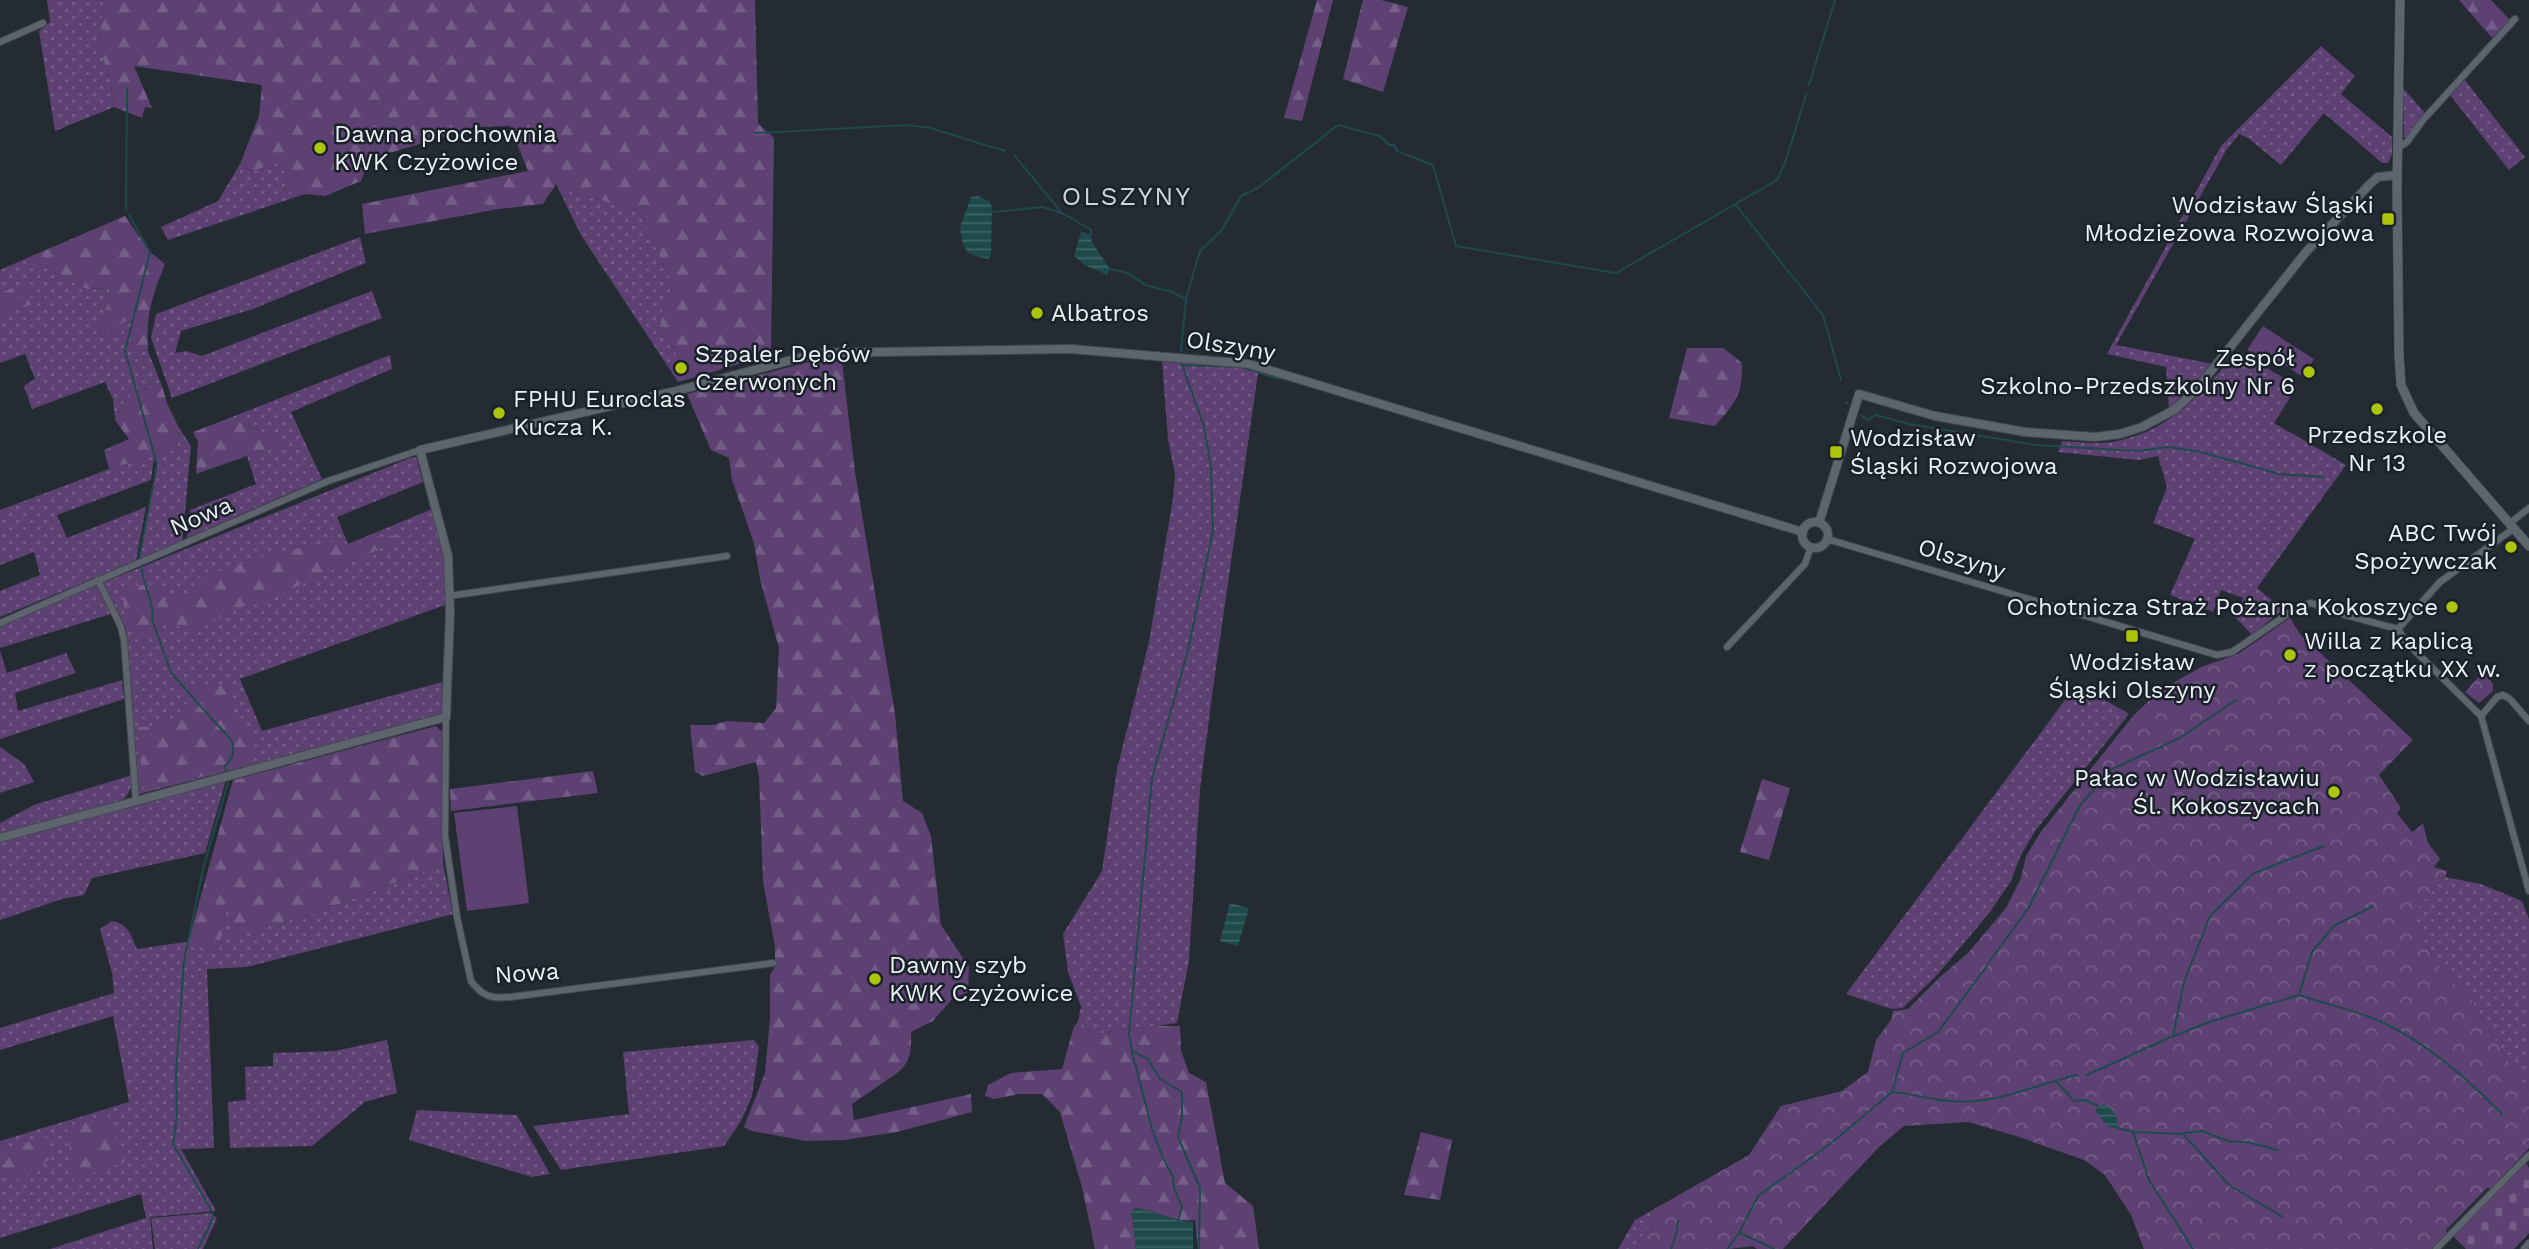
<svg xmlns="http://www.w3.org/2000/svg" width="2529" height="1249" font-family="'Work Sans',sans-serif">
<defs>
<pattern id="grass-dots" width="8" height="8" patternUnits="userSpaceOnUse" patternTransform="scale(1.75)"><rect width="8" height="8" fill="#5d4173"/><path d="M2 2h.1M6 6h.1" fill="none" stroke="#745d88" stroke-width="1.8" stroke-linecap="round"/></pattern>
<pattern id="forest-firs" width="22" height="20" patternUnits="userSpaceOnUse" patternTransform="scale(1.75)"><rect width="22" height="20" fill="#5d4173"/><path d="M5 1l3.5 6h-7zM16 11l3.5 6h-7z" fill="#745d88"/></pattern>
<pattern id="cemetery-stones" width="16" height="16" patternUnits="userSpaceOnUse" patternTransform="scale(1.75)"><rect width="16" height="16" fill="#5d4173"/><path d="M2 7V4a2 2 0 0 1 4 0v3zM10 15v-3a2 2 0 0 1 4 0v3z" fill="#745d88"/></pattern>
<pattern id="park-crowns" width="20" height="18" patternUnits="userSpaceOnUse" patternTransform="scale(1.75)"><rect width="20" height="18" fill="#5d4173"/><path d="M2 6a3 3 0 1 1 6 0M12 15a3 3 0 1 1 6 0" fill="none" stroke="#745d88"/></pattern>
<pattern id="water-rules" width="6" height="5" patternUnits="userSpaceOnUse" patternTransform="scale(1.75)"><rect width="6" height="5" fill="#1e4a4c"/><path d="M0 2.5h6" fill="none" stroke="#3f6566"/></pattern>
</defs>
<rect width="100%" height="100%" fill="#242b33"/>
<path fill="url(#grass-dots)" d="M 47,0 L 105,0 L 98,44 L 110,78 L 114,107 L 55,131 L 39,31 L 50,22 Z
M 2321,46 L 2355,76 L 2341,94 L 2392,137 L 2392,154 L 2388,163 L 2382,163 L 2324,113 L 2281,165 L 2248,138 L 2239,134 L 2227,149 L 2116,345 L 2213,364 L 2169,409 L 2166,367 L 2107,354 L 2221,146 Z
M 2464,79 L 2525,157 L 2509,170 L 2450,95 Z
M 2403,88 L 2425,113 L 2408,137 L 2404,137 Z
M 275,162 L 287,174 L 284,191 L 305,194 L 168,240 L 161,227 L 218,201 L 240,164 L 252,172 Z
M 556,184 L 578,194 L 640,211 L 673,286 L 659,320 L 689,379 L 678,382 L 581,235 Z
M 360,237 L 366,263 L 253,309 L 181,331 L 175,353 L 187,351 L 202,356 L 372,291 L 382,318 L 172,398 L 151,338 L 156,314 Z
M 27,258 L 87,289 L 108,288 L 111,293 L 98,335 L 113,332 L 125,321 L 135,322 L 129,347 L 148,351 L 162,386 L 130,392 L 115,420 L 113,399 L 105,382 L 32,409 L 24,386 L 35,379 L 25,354 L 0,363 L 0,270 Z
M 2238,351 L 2297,386 L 2274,423 L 2346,465 L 2257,588 L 2283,609 L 2252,635 L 2235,617 L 2243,598 L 2221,590 L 2213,612 L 2170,595 L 2195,539 L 2153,523 L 2167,487 L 2158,456 L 2139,460 L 2058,452 L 2062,441 C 2080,442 2100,445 2117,441 C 2173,430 2202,391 2238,351 Z
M 390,355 L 392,369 L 291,412 L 322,479 L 187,538 L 190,510 L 256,484 L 247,456 L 283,443 L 232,417 Z
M 1162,361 L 1234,366 L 1258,373 L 1214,681 L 1200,789 L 1189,960 L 1177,1023 L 1095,1034 L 1078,1022 L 1081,1006 L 1068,972 L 1063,934 L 1102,871 L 1117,769 L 1149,642 L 1173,498 L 1175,474 L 1168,440 Z
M 179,428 L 191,446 L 182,545 L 139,559 L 157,464 L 154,459 L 151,480 L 57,515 L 67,538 L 146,507 L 136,561 L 0,617 L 0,591 L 40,575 L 34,552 L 0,565 L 0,510 L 109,469 L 177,449 Z
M 416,457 L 423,482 L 337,517 L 348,544 L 432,509 L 445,557 L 445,605 L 240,679 L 262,731 L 442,682 L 443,711 L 438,717 L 139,794 L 126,628 L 102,583 L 410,458 Z
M 97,584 L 111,614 L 0,648 L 0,624 Z
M 0,651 L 7,673 L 66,653 L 76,673 L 15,693 L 18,711 L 122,680 L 124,699 L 0,739 Z
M 2077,684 L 2129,714 L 2035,831 L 2020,857 L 2011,881 L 1990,912 L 1938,974 L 1903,1008 L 1892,1009 L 1846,994 Z
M 0,747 L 24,764 L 34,782 L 0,793 Z
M 132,775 C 133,785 129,795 122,801 L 0,834 L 0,823 L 34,805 Z
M 226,780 L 205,853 L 92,878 L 84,895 L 62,899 L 0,920 L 0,840 Z
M 443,864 L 453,914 L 247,967 L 207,969 L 214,1148 L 181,1149 L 216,1211 L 150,1217 L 153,1249 L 50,1249 L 146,1218 L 141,1194 L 0,1238 L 0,1141 L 129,1102 L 113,1016 L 0,1050 L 0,1028 L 114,993 L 112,973 L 100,929 L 112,921 C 128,924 131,935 137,949 L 185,942 L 217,954 L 226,899 L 234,935 L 316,913 Z
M 2445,877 L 2481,884 L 2522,901 L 2529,919 L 2529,1090 L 2514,1071 L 2471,1000 L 2440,967 L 2409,917 Z
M 387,1040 L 397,1093 L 365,1102 L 312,1146 L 230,1148 L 228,1102 L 246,1100 L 245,1067 L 273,1066 L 273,1053 L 334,1051 Z
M 754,1040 L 759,1047 L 752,1096 L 741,1121 L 724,1146 L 561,1170 L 533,1126 L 629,1114 L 623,1052 Z
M 417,1110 L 517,1115 L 550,1174 L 532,1177 L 409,1140 Z
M 1677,1196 L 1637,1242 L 1638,1249 L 1618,1249 L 1635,1220 Z
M 210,1213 L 217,1218 L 203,1249 L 155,1249 L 151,1218 Z"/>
<path fill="url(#forest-firs)" d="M 105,0 L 755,0 L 758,123 L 774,138 L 771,354 L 689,379 L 659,320 L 673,286 L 640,211 L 578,194 L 556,184 L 543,204 L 498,209 L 365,234 L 362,204 L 528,171 L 510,126 L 475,127 L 370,159 L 361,181 L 325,196 L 284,192 L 287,174 L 275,162 L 252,172 L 240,164 L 259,116 L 262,85 L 134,66 L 152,108 L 145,107 L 142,118 L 114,107 L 110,78 L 98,44 Z
M 1317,0 L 1333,0 L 1302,121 L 1284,118 Z
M 1363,0 L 1381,0 L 1408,7 L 1383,92 L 1343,79 Z
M 2459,0 L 2491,0 L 2510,20 L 2492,38 Z
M 125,216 L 150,252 L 165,264 C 152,297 146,314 148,351 L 129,347 L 134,322 L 125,321 L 113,332 L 98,335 L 111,293 L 108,288 L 87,289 L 27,258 Z
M 25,283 L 34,285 L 35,289 L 17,297 L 22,301 L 40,296 L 47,298 L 0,317 L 0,293 Z
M 1687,348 L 1723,348 L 1742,363 C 1743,395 1735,403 1715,426 L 1669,418 Z
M 827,357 L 842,361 L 855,472 L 895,714 L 903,801 L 922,813 L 931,836 L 941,925 L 969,967 L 968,992 L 952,999 L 933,1021 L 911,1032 C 912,1060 908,1067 884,1082 C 873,1089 863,1097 852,1104 L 854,1120 L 971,1094 L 972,1112 L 897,1132 L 844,1140 L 806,1141 L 752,1131 L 744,1127 L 765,1073 L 770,1018 L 770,975 L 775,966 L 775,947 L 763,881 L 759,776 L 756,762 L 703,776 L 695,772 L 690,725 L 713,725 L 727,721 L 764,723 L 776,708 L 779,648 L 760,579 L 754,543 L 732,480 L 729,458 L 711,450 L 687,394 Z
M 162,386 L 167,403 L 179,428 L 177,449 L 109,469 L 104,450 L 129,439 L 115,420 L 130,392 Z
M 232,417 L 284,443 L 196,474 L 198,442 L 193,432 Z
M 419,531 L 262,602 L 250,603 L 190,631 L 167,622 L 146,642 C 128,626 118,610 127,586 L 159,584 L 165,592 L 164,601 L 188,593 L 199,578 L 260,557 L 330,542 L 348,544 Z
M 230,683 L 231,697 L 258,752 L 247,765 L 144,791 L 137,727 C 173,726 178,714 198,688 Z
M 436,726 L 442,732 L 443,864 L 316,913 L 234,936 L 226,902 L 218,955 L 187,946 L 233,780 Z
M 593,771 L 598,793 L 451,811 L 450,789 Z
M 1762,779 L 1790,788 L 1769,860 L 1740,852 Z
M 1078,1022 L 1095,1034 L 1154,1026 L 1180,1026 L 1181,1051 L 1189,1073 L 1206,1082 L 1225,1183 L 1253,1206 L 1259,1249 L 1198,1249 L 1195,1220 C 1171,1223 1158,1210 1135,1208 L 1132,1212 L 1136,1249 L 1095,1249 L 1082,1187 L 1060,1112 L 1042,1094 L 1019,1094 L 994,1099 L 985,1096 L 988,1085 L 1011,1073 L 1062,1069 L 1074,1026 Z
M 108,1115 L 125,1162 L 74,1180 L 67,1127 Z
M 1421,1132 L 1452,1140 L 1440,1200 L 1404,1195 Z
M 47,1137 L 51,1158 L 29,1176 L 8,1183 L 0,1150 Z"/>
<path fill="url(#cemetery-stones)" d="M 2526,1163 L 2529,1168 L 2529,1233 L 2514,1249 L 2466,1249 L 2453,1236 Z"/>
<path fill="url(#park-crowns)" d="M 2290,618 L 2300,634 L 2413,740 L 2379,775 L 2401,808 L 2397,813 L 2412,832 L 2423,824 L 2428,843 L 2440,859 L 2434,867 L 2447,871 L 2445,877 L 2409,917 L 2440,967 L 2471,1000 L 2514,1071 L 2529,1090 L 2529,1148 L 2491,1189 L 2487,1188 L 2446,1230 L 2447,1234 L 2433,1249 L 2144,1249 L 2131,1215 L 2105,1175 L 2084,1160 L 2016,1136 L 1968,1122 L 1904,1126 L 1879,1147 L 1783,1249 L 1757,1249 L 1753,1246 L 1729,1249 L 1638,1249 L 1637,1242 L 1677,1196 L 1749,1155 L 1781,1106 L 1842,1091 L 1868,1072 L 1876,1040 L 1891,1020 L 1893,1011 L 1908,1009 L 1940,977 L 1969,952 L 2006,908 L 2021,878 L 2026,856 L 2040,833 L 2133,716 L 2159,691 L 2201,667 L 2238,654 Z
M 2483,672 L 2493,684 L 2493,691 L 2479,703 L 2465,692 Z"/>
<path fill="#5d4173" d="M 2263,326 L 2314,359 L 2303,377 L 2266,353 L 2261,360 L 2247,350 Z
M 517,806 L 529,903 L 467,911 L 454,813 Z"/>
<path fill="url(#water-rules)" d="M 978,196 L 990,202 L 992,208 L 991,256 L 988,259 C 966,255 963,251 960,227 L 971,197 Z
M 1081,232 L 1091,234 L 1092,242 L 1110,269 L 1107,275 L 1085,265 L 1074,256 Z
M 1230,903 L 1249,908 L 1238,946 L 1220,941 Z
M 2104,1104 C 2115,1110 2117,1115 2118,1128 L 2108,1127 L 2095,1110 Z
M 1134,1208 C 1155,1210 1172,1222 1193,1222 L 1193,1249 L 1136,1249 L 1132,1212 Z"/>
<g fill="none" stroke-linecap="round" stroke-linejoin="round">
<path stroke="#1e4a4c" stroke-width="2" d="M 1809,85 L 1835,0
M 755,133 L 907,125 L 930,128 L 1005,151
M 1015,156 L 1061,212
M 1735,204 L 1823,315 L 1841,380
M 126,209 L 127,88
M 992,212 L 1043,207 L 1064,214 L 1091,230 L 1091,234
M 129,215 L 150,252 L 125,351 L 157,464 L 154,480
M 1110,269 L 1128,273 L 1145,285 L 1172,292 L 1185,299
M 1181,351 L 1186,299 L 1200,251 L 1222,230 L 1241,196 L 1259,187 L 1338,125 L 1380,136 L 1389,145 L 1394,145 L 1397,151 L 1433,165 L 1456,246 L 1616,273 L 1777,180 L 1786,160 L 1806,95
M 1181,362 L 1204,426 L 1211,468 L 1213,531 L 1188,650 L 1152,778 L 1129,1034 L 1132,1051 L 1148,1059 L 1160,1079 L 1182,1092 L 1182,1117 L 1178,1137 L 1200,1188 L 1199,1249
M 1182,365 L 1235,367
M 1245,368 L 1278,379
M 1846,402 L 1848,404
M 1861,415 L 1868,420 L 1876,415 L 1909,424 L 2035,445 L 2138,451 L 2168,447 L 2201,452 L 2279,474 L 2323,477
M 139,559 L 153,486
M 142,569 C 143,585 155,604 152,619 L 171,673 L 232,741 C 234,752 234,758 225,766 L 226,771
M 1990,961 L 2029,907 L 2079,807 L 2110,770 L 2180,738 L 2236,700
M 2299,995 C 2324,1004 2352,1009 2377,1020 C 2425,1041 2464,1076 2502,1114
M 2174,1036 L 2212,1021 L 2299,995 L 2312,952 L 2334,926 L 2373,906
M 1132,1052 L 1152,1129 L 1163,1158 L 1173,1177 L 1174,1188 L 1180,1202 L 1182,1207 L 1178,1221
M 2087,1075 L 2173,1036 L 2184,982 L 2210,916 L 2254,873 L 2324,846
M 2055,1080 L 2074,1101 L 2085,1100 L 2098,1106
M 1893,1092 C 1921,1095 1946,1104 1975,1101 C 2009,1098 2043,1083 2077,1075
M 2118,1128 L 2133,1132 L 2149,1180 L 2193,1249
M 2133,1132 L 2183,1134 L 2229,1185 L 2283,1217
M 2184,1133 L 2202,1131 L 2228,1141 L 2251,1143 L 2278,1150
M 1740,1233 L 1774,1249
M 198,1249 L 213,1218 L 213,1213 L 173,1144 L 177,1115 L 176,1073 L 184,961 L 204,865 L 228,783
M 1671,1249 L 1676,1235 L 1678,1221
M 1727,1249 L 1739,1233 L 1758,1196 L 1829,1145 L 1892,1092 L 1903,1053 L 1938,1032 L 1989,963"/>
<defs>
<path id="minor" d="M 0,42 L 43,23
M 2398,148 L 2407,142 L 2423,120 L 2515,19
M 2509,524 L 2529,508
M 1827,539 L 2217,655 L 2232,652 L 2298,607 L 2311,603 L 2345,615 L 2398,629
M 98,580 L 121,627 L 124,640 L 136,802
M 449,596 L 727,556
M 0,623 L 328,481 L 420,450
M 2398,629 L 2405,641 L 2481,716 L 2529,891
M 2398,629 L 2440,582 L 2513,529
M 1727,647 L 1805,564 L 1811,547
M 2481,716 L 2497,697 L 2503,695 L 2510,699 L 2529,721
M 446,717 L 445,836 L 457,917 L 471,981 C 483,997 492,999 511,997 L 773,963
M 2436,1249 L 2529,1155
M 2524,1249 L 2529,1243"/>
<path id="tertiary" d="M1802 535a13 13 0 1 1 26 0a13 13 0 1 1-26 0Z
M 1819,523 L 1859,394 L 1935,416 L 2025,432 L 2095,437 L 2120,434 L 2142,427 L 2174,410 L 2196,390 L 2306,252 L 2370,184 L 2378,177 L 2397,175
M 0,838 L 446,717 L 450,613 L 448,556 L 420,450 L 676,391 L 817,353 L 1071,349 L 1249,364 L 1803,532"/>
<path id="secondary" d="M 2400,0 L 2397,190 L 2399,355 L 2401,385 L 2414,413 L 2529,546"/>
</defs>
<use href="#minor" stroke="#43484f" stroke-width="8"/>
<use href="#tertiary" stroke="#43484f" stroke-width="10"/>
<use href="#secondary" stroke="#43484f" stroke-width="10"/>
<use href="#minor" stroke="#5d646e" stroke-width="6"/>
<use href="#tertiary" stroke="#5d646e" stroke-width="8"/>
<use href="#secondary" stroke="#5d646e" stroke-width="9"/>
</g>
<g fill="#adc60d" stroke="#1a2129" stroke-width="2.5">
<circle cx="320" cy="148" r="7"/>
<rect x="2381" y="212" width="14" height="14" rx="3.5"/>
<circle cx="1037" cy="313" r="7"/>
<circle cx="681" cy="368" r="7"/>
<circle cx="2309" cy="372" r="7"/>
<circle cx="2377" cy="409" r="7"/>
<circle cx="499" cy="413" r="7"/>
<rect x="1829" y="445" width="14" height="14" rx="3.5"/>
<circle cx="2511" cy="547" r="7"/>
<circle cx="2452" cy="607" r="7"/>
<rect x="2125" y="629" width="14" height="14" rx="3.5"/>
<circle cx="2290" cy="655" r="7"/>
<circle cx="2334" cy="792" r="7"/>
<circle cx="875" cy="979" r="7"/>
</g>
<g text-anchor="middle" stroke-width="5" stroke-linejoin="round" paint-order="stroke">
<g font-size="24" fill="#ecf1f6" stroke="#1a2129" text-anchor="start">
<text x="334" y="142">Dawna prochownia<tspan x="334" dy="28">KWK Czyżowice</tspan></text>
<text x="2374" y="213" text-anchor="end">Wodzisław Śląski<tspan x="2374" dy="28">Młodzieżowa Rozwojowa</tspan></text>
<text x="1051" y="321">Albatros</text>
<text x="695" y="362">Szpaler Dębów<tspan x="695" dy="28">Czerwonych</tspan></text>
<text x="2295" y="366" text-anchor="end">Zespół<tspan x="2295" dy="28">Szkolno-Przedszkolny Nr 6</tspan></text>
<text x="513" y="407">FPHU Euroclas<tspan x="513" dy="28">Kucza K.</tspan></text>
<text x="2377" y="443" text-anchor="middle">Przedszkole<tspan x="2377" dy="28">Nr 13</tspan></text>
<text x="1850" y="446">Wodzisław<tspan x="1850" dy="28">Śląski Rozwojowa</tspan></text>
<text x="2497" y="541" text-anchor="end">ABC Twój<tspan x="2497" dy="28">Spożywczak</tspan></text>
<text x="2438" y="615" text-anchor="end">Ochotnicza Straż Pożarna Kokoszyce</text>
<text x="2304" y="649">Willa z kaplicą<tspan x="2304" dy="28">z początku XX w.</tspan></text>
<text x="2132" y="670" text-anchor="middle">Wodzisław<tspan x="2132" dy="28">Śląski Olszyny</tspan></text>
<text x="2320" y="786" text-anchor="end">Pałac w Wodzisławiu<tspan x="2320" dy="28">Śl. Kokoszycach</tspan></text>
<text x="889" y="973">Dawny szyb<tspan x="889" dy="28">KWK Czyżowice</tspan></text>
</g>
<g font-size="24" fill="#ecf1f6" stroke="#1a2129">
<text transform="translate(1231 346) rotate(9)" y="8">Olszyny</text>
<text transform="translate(201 516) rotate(-23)" y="8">Nowa</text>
<text transform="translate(1962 559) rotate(17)" y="8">Olszyny</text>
<text transform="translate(527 973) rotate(-4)" y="8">Nowa</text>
</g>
<g font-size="26" letter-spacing="2" fill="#cbd4df" stroke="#1a2129">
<text x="1127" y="205">OLSZYNY</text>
</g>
</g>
</svg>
